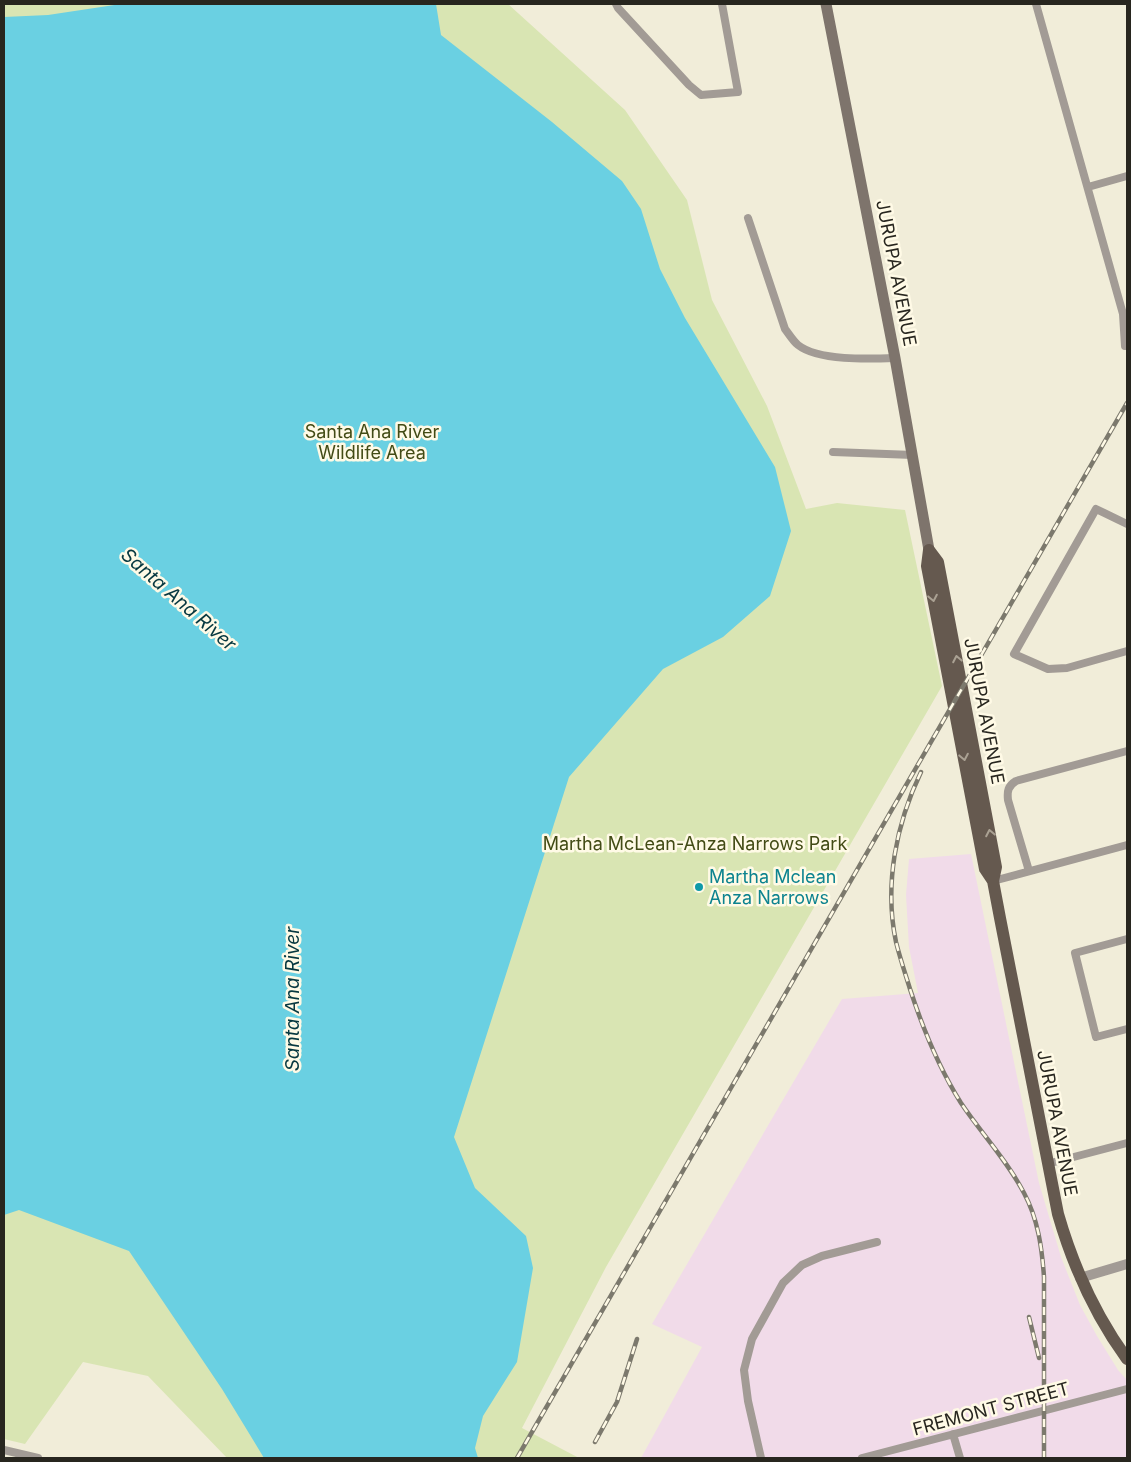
<svg xmlns="http://www.w3.org/2000/svg" width="1131" height="1462" font-family="Inter,sans-serif">
<rect width="100%" height="100%" fill="#f1edd9"/>
<path fill="#f1dbe9" d="M 971,854 L 1039,1183 L 1061,1257 L 1080,1305 L 1097,1336 L 1118,1370 L 1127,1380 L 1127,1458 L 641,1458 L 702,1347 L 652,1324 L 842,999 L 918,993 L 909,947 L 906,895 L 909,859 Z"/>
<path fill="#d9e5b3" d="M 4,4 L 508,4 L 625,110 L 687,200 L 712,300 L 767,406 L 806,509 L 837,503 L 905,510 L 942,686 L 606,1267 L 522,1428 L 579,1458 L 227,1458 L 148,1376 L 83,1362 L 25,1444 L 4,1439 Z"/>
<path fill="#6ad0e2" d="M 121,4 L 436,4 L 441,35 L 552,122 L 622,181 L 641,209 L 660,269 L 685,318 L 775,467 L 791,531 L 770,596 L 723,637 L 663,669 L 569,777 L 454,1137 L 475,1188 L 526,1236 L 533,1268 L 517,1362 L 483,1416 L 475,1448 L 478,1458 L 264,1458 L 222,1389 L 129,1251 L 19,1210 L 4,1215 L 4,17 L 48,15 Z"/>
<g fill="none" stroke-linecap="round" stroke-linejoin="round">
<path stroke="#a29b95" stroke-width="8" d="M 616,4 L 618,8 L 689,85 L 701,95 L 738,92 L 722,4
M 1036,4 L 1123,314 L 1125,346
M 1088,187 L 1127,176
M 748,218 L 785,329 C 789,334 793,341 798,345 C 818,361 869,359 895,358
M 833,452 L 913,455
M 1127,524 L 1096,509 L 1014,654 L 1048,669 L 1067,668 L 1127,651
M 1029,871 L 1008,800 C 1007,791 1008,786 1016,781 L 1127,751
M 993,881 L 1127,845
M 1127,939 L 1075,953 L 1096,1037 L 1127,1029
M 1047,1164 L 1127,1143
M 953,1434 L 960,1458
M 4,1450 L 38,1458
M 761,1458 L 748,1401 L 744,1370 L 752,1339 L 783,1283 L 802,1265 L 822,1256 L 877,1242
M 862,1458 L 1127,1389"/>
<path stroke="#a29b95" stroke-width="10" d="M 1080,1278 L 1127,1264"/>
<path stroke="#7e746c" stroke-width="11" d="M 826,4 L 895,358 L 929,550"/>
<path stroke="#65594f" stroke-width="12" d="M 929,550 L 938,562 L 996,867 L 993,881 L 1000,918 L 1058,1214 C 1073,1266 1095,1315 1127,1359
M 929,550 L 927,566 L 985,869 L 993,881"/>
<defs>
<path id="rail" d="M 921,772 C 896,824 884,885 896,942 C 900,958 905,973 910,989 C 923,1029 939,1068 961,1103 C 981,1133 1007,1160 1024,1193 C 1038,1219 1042,1248 1044,1277 L 1044,1458
M 1029,1317 L 1039,1358
M 595,1442 L 617,1402 L 637,1339
M 517,1458 L 1127,403"/>
</defs>
<use href="#rail" stroke="#7c796d" stroke-width="4.5"/>
<use href="#rail" stroke="#fffae6" stroke-width="2.5" stroke-dasharray="8" stroke-linecap="butt"/>
</g>
<defs><path id="oneway-chevron" d="M-2-3.5L2.5 0L-2 3.5" fill="none" stroke-width="1.6" stroke-linecap="round" stroke-linejoin="round" transform="scale(1.25)"/></defs>
<g stroke="#aaa193">
<use href="#oneway-chevron" transform="translate(933 598) rotate(79)"/>
<use href="#oneway-chevron" transform="translate(957 659) rotate(-101)"/>
<use href="#oneway-chevron" transform="translate(964 757) rotate(79)"/>
<use href="#oneway-chevron" transform="translate(990 833) rotate(-101)"/>
</g>
<circle fill="#0f9aa8" stroke="#fffae6" stroke-width="2" cx="699" cy="887" r="5"/>
<g text-anchor="middle" stroke-width="5" stroke-linejoin="round" paint-order="stroke">
<g font-size="18" fill="#28261f" stroke="#fffae6">
<text transform="translate(896 273) rotate(79)" y="6">JURUPA AVENUE</text>
<text transform="translate(984 711) rotate(79)" y="6">JURUPA AVENUE</text>
<text transform="translate(1057 1123) rotate(79)" y="6">JURUPA AVENUE</text>
<text transform="translate(991 1409) rotate(-15)" y="6">FREMONT STREET</text>
</g>
<g font-size="18" fill="#424b15" stroke="#fffae6">
<text x="372" y="438">Santa Ana River<tspan x="372" dy="21">Wildlife Area</tspan></text>
<text x="695" y="850">Martha McLean-Anza Narrows Park</text>
</g>
<g font-size="18" fill="#0d838f" stroke="#fffae6" text-anchor="start">
<text x="709" y="883">Martha Mclean<tspan x="709" dy="21">Anza Narrows</tspan></text>
</g>
<g font-size="19" font-style="italic" fill="#063840" stroke="#fffae6">
<text transform="translate(179 599) rotate(41)" y="7">Santa Ana River</text>
<text transform="translate(292 999) rotate(-90)" y="7">Santa Ana River</text>
</g>
</g>
<rect width="1131" height="1462" fill="none" stroke="#28261f" stroke-width="10"/>
</svg>
